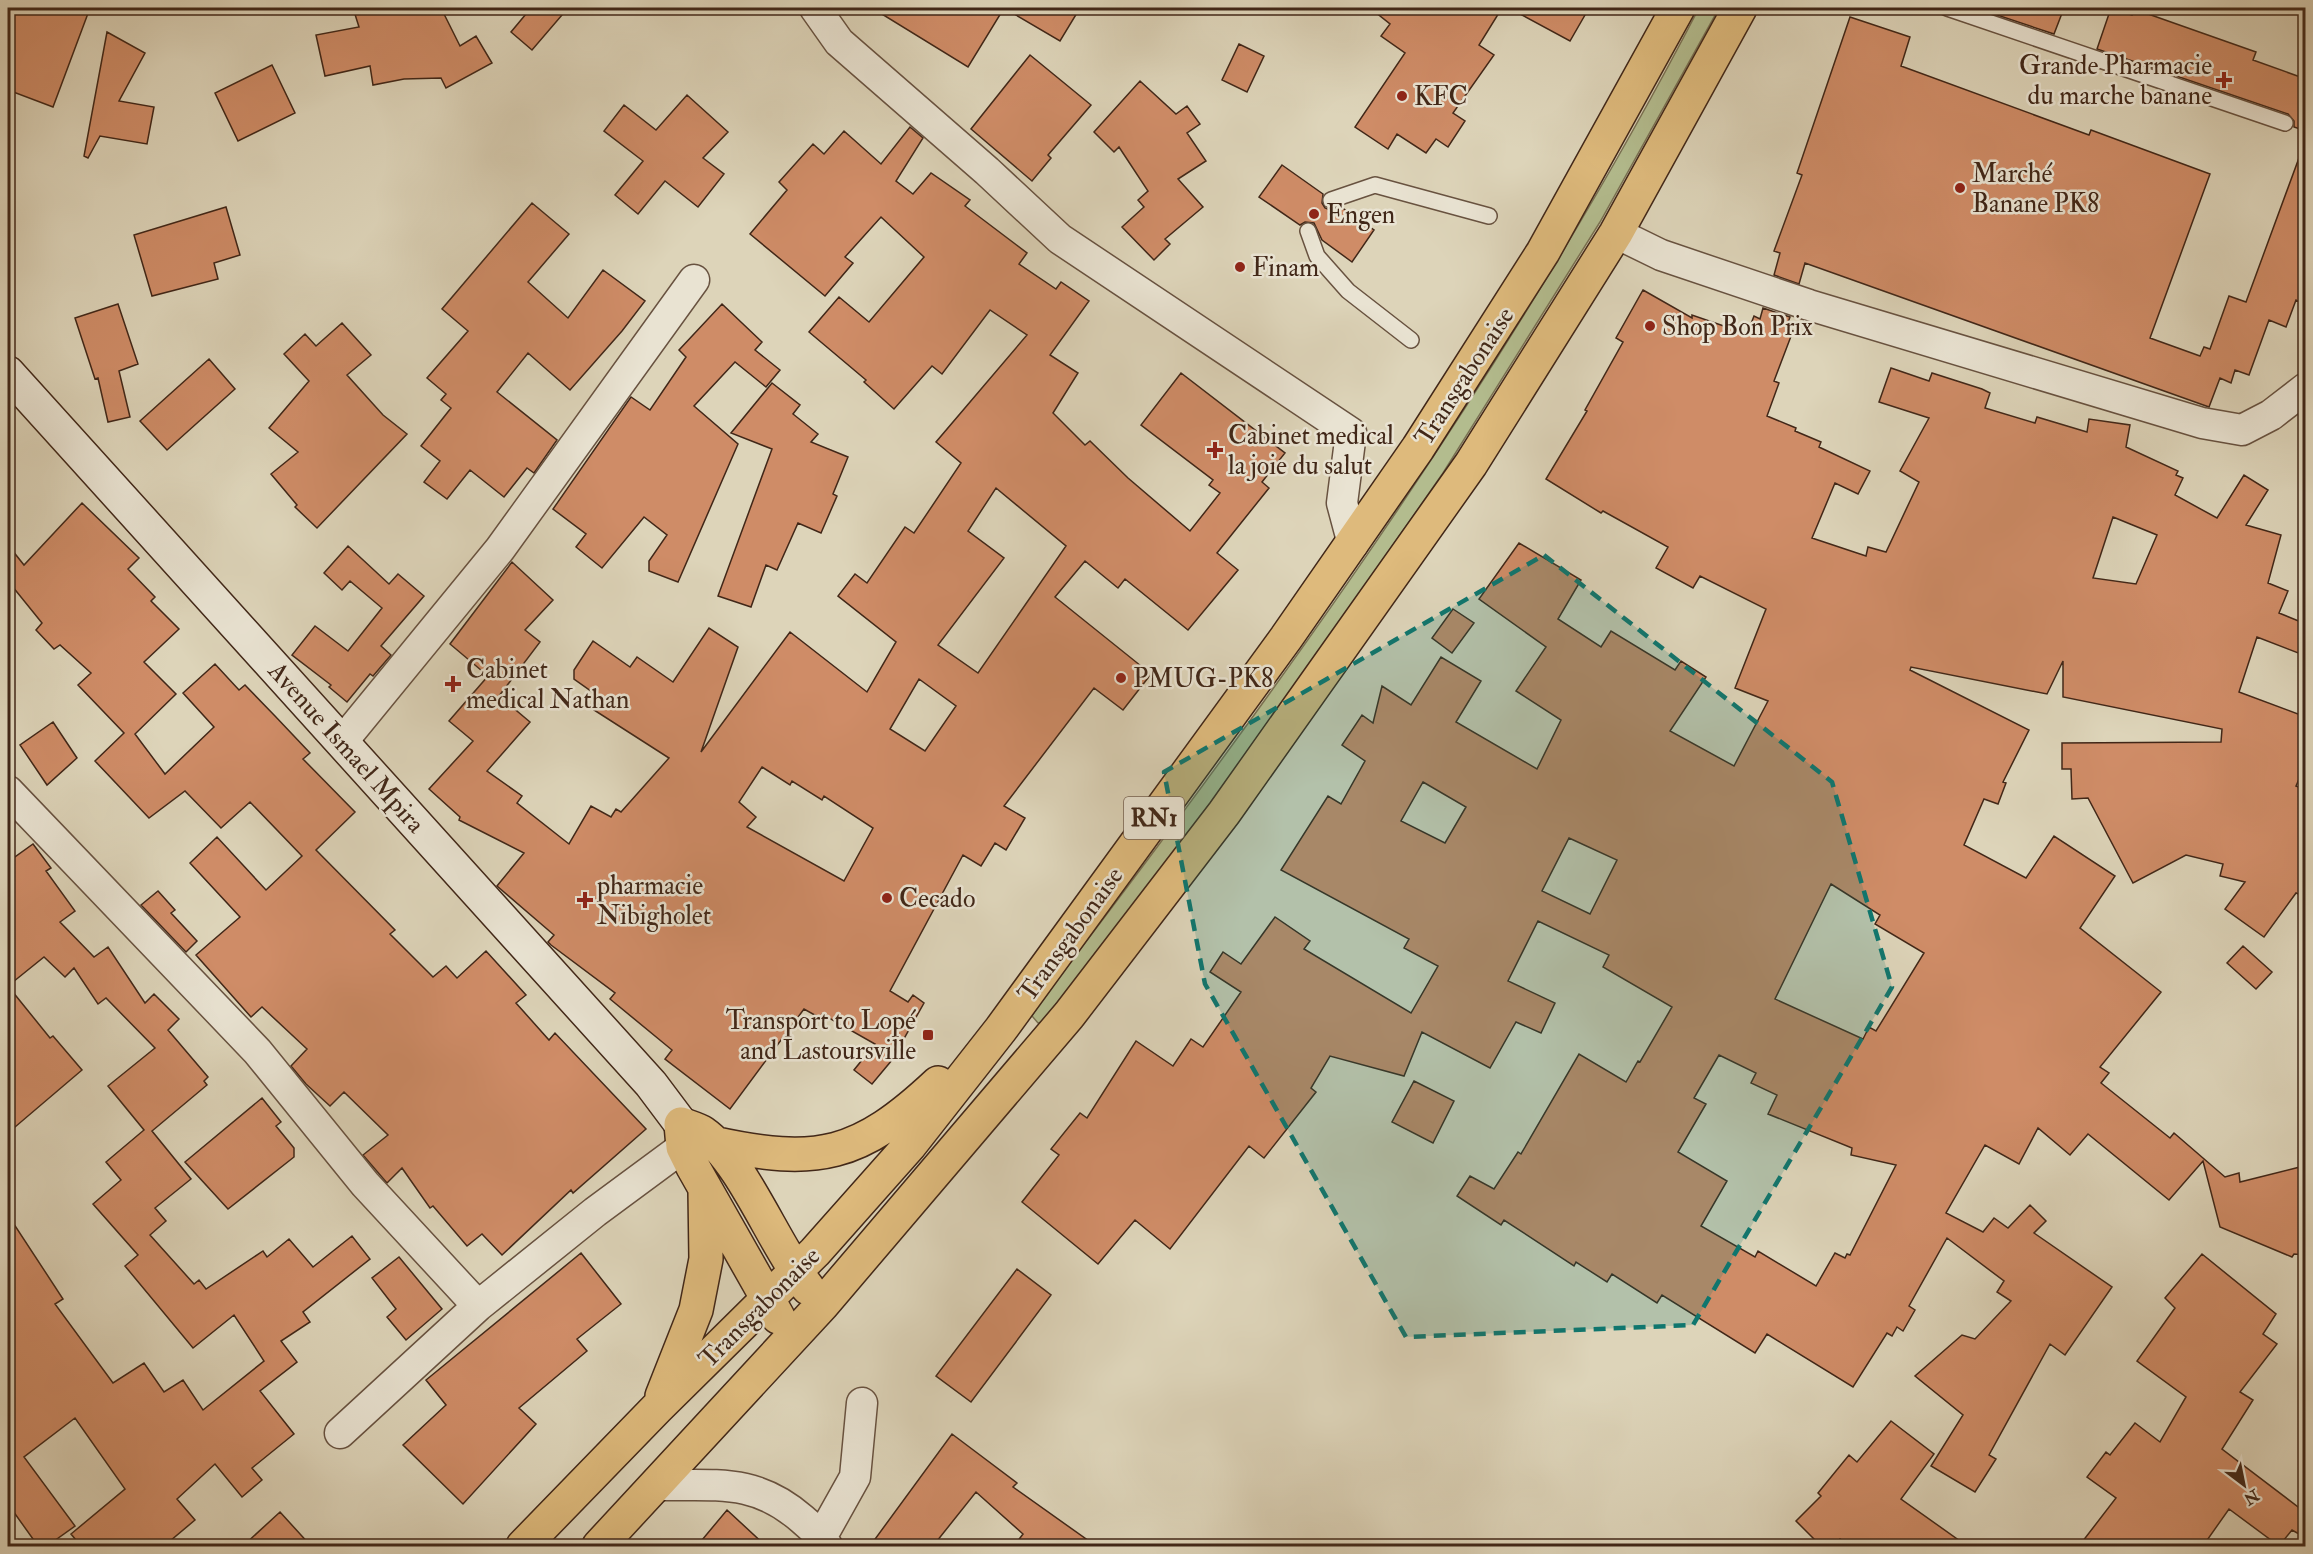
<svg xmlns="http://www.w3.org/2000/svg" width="2313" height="1554" font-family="'IM FELL Double Pica',serif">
<rect width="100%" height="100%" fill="#ddd4b9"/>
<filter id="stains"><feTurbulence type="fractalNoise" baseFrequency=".00333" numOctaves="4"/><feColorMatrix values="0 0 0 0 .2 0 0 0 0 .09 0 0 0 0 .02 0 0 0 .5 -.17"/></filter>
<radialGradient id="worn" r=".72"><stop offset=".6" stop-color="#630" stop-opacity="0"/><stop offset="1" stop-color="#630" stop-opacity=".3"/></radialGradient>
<path fill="#b3bc8e" stroke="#7a7253" stroke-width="1.5" d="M 1699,8 L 1719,8 L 1600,222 L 1443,473 L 1257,741 L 1047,1021 L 1038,1023 L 1032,1016 L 1040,1002 C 1282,686 1516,361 1699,8 Z"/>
<path fill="#cf8c67" stroke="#412718" stroke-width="1.5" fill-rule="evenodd" d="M 8,8 L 90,8 L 53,107 L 8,90 Z
M 353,8 L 441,8 L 460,46 L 476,36 L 492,63 L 446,88 L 441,78 L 404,79 L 373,85 L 370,66 L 325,76 L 316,35 L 359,27 Z
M 531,8 L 568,8 L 532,50 L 511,32 Z
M 872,8 L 1080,8 L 1060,41 L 1004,8 L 968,67 Z
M 1370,8 L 1502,8 L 1479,45 L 1494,55 L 1453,113 L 1465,121 L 1448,147 L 1436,139 L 1426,153 L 1397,134 L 1388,149 L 1355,127 L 1405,53 L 1381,36 L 1390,24 Z
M 1509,8 L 1589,8 L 1570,41 Z
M 1976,8 L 2064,8 L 2054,34 Z
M 2111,8 L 2132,15 L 2134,9 L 2256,52 L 2253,60 L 2306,79 L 2306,131 L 2294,127 L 2294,121 L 2288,114 L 2097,49 Z
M 1850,17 L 1910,37 L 1901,66 L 2089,135 L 2091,130 L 2210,174 L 2150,338 L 2200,356 L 2204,347 L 2210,349 L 2229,296 L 2246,302 L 2303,147 L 2306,147 L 2306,305 L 2296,300 L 2286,327 L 2269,320 L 2249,375 L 2235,370 L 2231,383 L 2220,378 L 2209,407 L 1805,263 L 1799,284 L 1774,275 L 1780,253 L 1774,251 L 1802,175 L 1797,173 Z
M 107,32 L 145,53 L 119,101 L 154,107 L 147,144 L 100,136 L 88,158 L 84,156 Z
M 1239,44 L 1264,56 L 1247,92 L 1222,80 Z
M 1030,55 L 1091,105 L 1048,155 L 1051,158 L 1032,181 L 971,129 Z
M 272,65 L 295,113 L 238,141 L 215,93 Z
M 1140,81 L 1176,114 L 1187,106 L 1200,124 L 1187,133 L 1206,161 L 1178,179 L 1203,207 L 1165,239 L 1170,244 L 1154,260 L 1122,227 L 1144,207 L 1138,200 L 1148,191 L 1119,147 L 1114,152 L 1094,132 Z
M 687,95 L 728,132 L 703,158 L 724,174 L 698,207 L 665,181 L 638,214 L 615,195 L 643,161 L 604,131 L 624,105 L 656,130 Z
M 910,127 L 923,138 L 896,181 L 913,194 L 931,173 L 970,200 L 965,206 L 1027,253 L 1019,264 L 1056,289 L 1061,282 L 1089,301 L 1050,355 L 1078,373 L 1053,413 L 1085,445 L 1090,441 L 1128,478 L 1190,531 L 1220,493 L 1209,485 L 1213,480 L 1141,425 L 1181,373 L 1285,453 L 1262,482 L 1269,488 L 1217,553 L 1238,570 L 1188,630 L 1125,579 L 1118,588 L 1085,561 L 1055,597 L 1151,674 L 1123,710 L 1094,688 L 1004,806 L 1025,818 L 1006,850 L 995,843 L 981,866 L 963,855 L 890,991 L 908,1002 L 913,995 L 924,1003 L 892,1060 L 872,1084 L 854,1070 L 875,1044 L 822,1014 L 820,1018 L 804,1009 L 730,1109 L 665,1059 L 672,1050 L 610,999 L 615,993 L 551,945 L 548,942 L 554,935 L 497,886 L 524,853 L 459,820 L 460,817 L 429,789 L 473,741 L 449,721 L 488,676 L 450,644 L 512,562 L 553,600 L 525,630 L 540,642 L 499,696 L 530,722 L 487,771 L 522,796 L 517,803 L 569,844 L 591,806 L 611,817 L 616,809 L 621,812 L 669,758 L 594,710 L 602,699 L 574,679 L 574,670 L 593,641 L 630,667 L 637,657 L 673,682 L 709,628 L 738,647 L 701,752 L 790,632 L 867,692 L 896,642 L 838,596 L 855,574 L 867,583 L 905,527 L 914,533 L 961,463 L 936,442 L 1027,335 L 990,310 L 942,374 L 932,366 L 894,409 L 864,382 L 866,380 L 809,332 L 839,297 L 869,322 L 924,257 L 881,217 L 845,257 L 853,263 L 825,296 L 750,234 L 787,190 L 779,182 L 813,144 L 824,154 L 844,131 L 881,164 ZM 996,488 L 1066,546 L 978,673 L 938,645 L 1004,558 L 968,531 ZM 919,679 L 956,706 L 925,751 L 890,729 ZM 762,767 L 790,785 L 792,781 L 822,800 L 824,796 L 873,828 L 844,881 L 747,827 L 756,817 L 739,802 Z
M 1282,165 L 1323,194 L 1322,203 L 1325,208 L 1330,210 L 1341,207 L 1374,230 L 1352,262 L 1322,240 L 1314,223 L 1305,222 L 1300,225 L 1259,197 Z
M 532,203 L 569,234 L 528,282 L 568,318 L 603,270 L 645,301 L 622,331 L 570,390 L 528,353 L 497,392 L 557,440 L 534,473 L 527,468 L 504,497 L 470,470 L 447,499 L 424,482 L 440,461 L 421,446 L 451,408 L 441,400 L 446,394 L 427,378 L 468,331 L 442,309 Z
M 226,207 L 240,255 L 214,263 L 218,279 L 152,296 L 134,235 Z
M 1643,290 L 1692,318 L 1692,315 L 1747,334 L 1754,316 L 1760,319 L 1763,308 L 1790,317 L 1786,328 L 1793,331 L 1774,381 L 1779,383 L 1767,416 L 1796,428 L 1795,431 L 1821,442 L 1819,447 L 1870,471 L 1858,494 L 1835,483 L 1812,538 L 1866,556 L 1868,547 L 1886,552 L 1919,482 L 1900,471 L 1929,418 L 1879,402 L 1891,368 L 1929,381 L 1932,373 L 1982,389 L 1990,393 L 1985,408 L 2035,423 L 2037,417 L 2087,432 L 2089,419 L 2130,425 L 2126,447 L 2178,471 L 2176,475 L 2183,478 L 2175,495 L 2217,518 L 2244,475 L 2268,490 L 2246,525 L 2281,535 L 2268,583 L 2288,591 L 2279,613 L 2306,624 L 2306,656 L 2257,637 L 2239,692 L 2306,717 L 2306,763 L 2296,786 L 2306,790 L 2306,897 L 2296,893 L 2264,937 L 2225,909 L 2245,882 L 2220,876 L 2223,864 L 2186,855 L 2133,883 L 2088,798 L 2072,799 L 2071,769 L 2062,769 L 2062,743 L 2221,742 L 2222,729 L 2063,697 L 2063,661 L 2047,694 L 1911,667 L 1910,670 L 2029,730 L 2003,782 L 2006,783 L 1998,804 L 1984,799 L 1964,845 L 2026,878 L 2054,836 L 2115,876 L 2080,928 L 2161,992 L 2100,1067 L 2109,1073 L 2101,1083 L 2170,1138 L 2174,1133 L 2225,1177 L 2239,1173 L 2240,1182 L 2300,1167 L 2306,1197 L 2306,1255 L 2294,1254 L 2292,1257 L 2220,1227 L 2203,1161 L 2169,1200 L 2088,1134 L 2070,1155 L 2038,1128 L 2019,1164 L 1985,1145 L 1946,1213 L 1983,1232 L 1994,1218 L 2008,1228 L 2030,1205 L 2046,1221 L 2034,1233 L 2112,1287 L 2065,1355 L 2050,1344 L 1989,1455 L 1996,1459 L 1975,1492 L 1931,1466 L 1963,1415 L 1915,1376 L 1962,1335 L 1975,1339 L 2011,1301 L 1997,1292 L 2004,1281 L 1947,1238 L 1909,1306 L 1915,1310 L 1903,1331 L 1897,1327 L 1892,1336 L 1887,1333 L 1853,1387 L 1767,1334 L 1755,1353 L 1662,1295 L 1657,1303 L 1612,1274 L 1607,1282 L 1576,1262 L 1574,1266 L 1504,1220 L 1501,1225 L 1457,1196 L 1470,1176 L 1494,1189 L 1518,1152 L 1521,1154 L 1579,1054 L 1626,1082 L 1638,1061 L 1640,1062 L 1672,1007 L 1603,967 L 1609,955 L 1538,921 L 1508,981 L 1555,1003 L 1541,1033 L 1516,1022 L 1490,1068 L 1422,1032 L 1404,1076 L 1330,1056 L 1311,1088 L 1316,1092 L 1264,1158 L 1249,1146 L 1170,1249 L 1135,1220 L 1098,1264 L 1022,1202 L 1059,1155 L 1051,1149 L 1080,1113 L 1087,1118 L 1136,1041 L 1173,1066 L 1191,1039 L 1203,1047 L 1241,992 L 1210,972 L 1223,952 L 1241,964 L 1275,917 L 1310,941 L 1304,949 L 1411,1013 L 1438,966 L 1404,948 L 1409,939 L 1281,870 L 1328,796 L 1341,804 L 1365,761 L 1342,745 L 1362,715 L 1373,723 L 1382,686 L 1411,705 L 1441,657 L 1481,681 L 1456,722 L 1537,769 L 1561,720 L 1516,691 L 1546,647 L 1479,599 L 1519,543 L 1581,580 L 1558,619 L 1601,647 L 1611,631 L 1675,670 L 1681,661 L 1706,677 L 1670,731 L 1734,766 L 1768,701 L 1735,688 L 1766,609 L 1700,576 L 1693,588 L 1656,568 L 1668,547 L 1603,511 L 1601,513 L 1546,479 L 1587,411 L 1585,410 L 1623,342 L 1616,338 ZM 2113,517 L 2157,535 L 2136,584 L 2093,578 ZM 1423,782 L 1466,807 L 1445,843 L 1401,821 ZM 1569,838 L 1617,860 L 1590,914 L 1542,891 ZM 1831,884 L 1880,915 L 1875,924 L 1924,953 L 1876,1031 L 1869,1027 L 1863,1039 L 1775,999 ZM 1719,1055 L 1756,1073 L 1751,1083 L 1777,1095 L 1768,1114 L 1852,1148 L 1851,1155 L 1896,1165 L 1850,1255 L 1847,1254 L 1845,1258 L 1835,1253 L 1816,1286 L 1758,1251 L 1755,1257 L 1701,1226 L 1727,1181 L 1678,1152 L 1706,1104 L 1694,1098 Z
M 118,304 L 138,364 L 119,371 L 130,417 L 108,422 L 98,378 L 95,379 L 75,318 Z
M 722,304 L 762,342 L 755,350 L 780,370 L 766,387 L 735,362 L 694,406 L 738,444 L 678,582 L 649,571 L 649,561 L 667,535 L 644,517 L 602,568 L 576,547 L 586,534 L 553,509 L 631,397 L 650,410 L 686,357 L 679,350 Z
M 342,323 L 371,355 L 347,375 L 383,415 L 407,434 L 317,528 L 295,507 L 297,505 L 271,474 L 298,452 L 269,428 L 309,381 L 284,354 L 305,334 L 316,346 Z
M 209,359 L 235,389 L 167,450 L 140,421 Z
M 772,383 L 800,405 L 793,414 L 818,434 L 811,442 L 848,457 L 833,494 L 837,496 L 821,533 L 798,523 L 777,570 L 766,565 L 751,607 L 718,596 L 772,449 L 731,433 Z
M 82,503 L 139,558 L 128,569 L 155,597 L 151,601 L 179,629 L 144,662 L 176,694 L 135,734 L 165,774 L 214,727 L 183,693 L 215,664 L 239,690 L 245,685 L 275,716 L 310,753 L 303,759 L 355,812 L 316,850 L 395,930 L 390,934 L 433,977 L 446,966 L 457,978 L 486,951 L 526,995 L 516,1003 L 549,1040 L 555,1033 L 646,1129 L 573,1193 L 571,1190 L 502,1255 L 482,1234 L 467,1246 L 433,1206 L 430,1208 L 402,1168 L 387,1183 L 363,1155 L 388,1135 L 344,1092 L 330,1106 L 306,1084 L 291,1066 L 307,1049 L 262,1007 L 251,1017 L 196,955 L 240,917 L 190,863 L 217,837 L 266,890 L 302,856 L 250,802 L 221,828 L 185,791 L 149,818 L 95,761 L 124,733 L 78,685 L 91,673 L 60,645 L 54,649 L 36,630 L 42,623 L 8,581 L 8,545 L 24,565 Z
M 348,546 L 389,584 L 398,574 L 424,596 L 381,646 L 391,655 L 373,676 L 370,674 L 347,702 L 329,687 L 331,685 L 292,655 L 315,626 L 348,651 L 382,608 L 350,581 L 342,590 L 324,573 Z
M 1453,609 L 1474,623 L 1452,653 L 1432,638 Z
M 53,722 L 77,758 L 47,785 L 20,745 Z
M 33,844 L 51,868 L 46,871 L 75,911 L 60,922 L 94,957 L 108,947 L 145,1003 L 154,994 L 179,1019 L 168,1030 L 208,1077 L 204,1081 L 207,1085 L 152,1131 L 191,1179 L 155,1208 L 166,1221 L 150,1235 L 194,1284 L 199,1280 L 206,1289 L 263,1251 L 267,1257 L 289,1239 L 313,1267 L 352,1236 L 370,1259 L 303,1312 L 310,1322 L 281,1341 L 297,1362 L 260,1391 L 294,1434 L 252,1468 L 262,1480 L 242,1497 L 215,1464 L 177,1499 L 195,1520 L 164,1546 L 81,1546 L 71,1534 L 125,1489 L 75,1418 L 24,1457 L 75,1526 L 47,1546 L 38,1546 L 8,1504 L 8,1215 L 63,1299 L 55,1304 L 113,1383 L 144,1363 L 164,1392 L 183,1380 L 203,1410 L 264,1361 L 234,1315 L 193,1348 L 125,1266 L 138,1255 L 93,1204 L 121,1180 L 106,1162 L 144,1130 L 108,1086 L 155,1048 L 106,998 L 98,1004 L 74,968 L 65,977 L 44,957 L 8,986 L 50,1038 L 53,1036 L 82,1070 L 8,1133 L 8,862 Z
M 158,891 L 175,910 L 171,913 L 197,941 L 186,952 L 141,905 Z
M 2243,946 L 2272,972 L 2256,989 L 2227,963 Z
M 1414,1081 L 1454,1101 L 1433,1143 L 1392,1122 Z
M 262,1098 L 281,1122 L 276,1126 L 294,1148 L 294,1157 L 228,1209 L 185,1162 Z
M 581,1253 L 621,1304 L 577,1339 L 587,1351 L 519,1408 L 536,1424 L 463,1504 L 403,1445 L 446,1405 L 426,1380 Z
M 2202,1254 L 2276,1314 L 2263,1334 L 2277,1344 L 2240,1392 L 2253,1400 L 2222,1449 L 2306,1513 L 2306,1538 L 2292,1530 L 2279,1546 L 2229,1509 L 2203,1546 L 2079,1546 L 2116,1498 L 2087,1477 L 2106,1452 L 2110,1455 L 2135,1423 L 2160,1442 L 2186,1397 L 2137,1361 L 2175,1308 L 2165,1298 Z
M 399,1257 L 442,1309 L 406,1340 L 387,1317 L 396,1309 L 372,1278 Z
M 1017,1269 L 1051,1295 L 971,1402 L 936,1376 Z
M 1891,1421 L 1934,1454 L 1901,1499 L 1967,1546 L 1850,1546 L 1840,1539 L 1832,1546 L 1821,1546 L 1796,1521 L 1821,1496 L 1818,1493 L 1849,1455 L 1857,1462 Z
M 952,1434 L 1017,1483 L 1013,1487 L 1096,1546 L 1014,1546 L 1023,1534 L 976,1492 L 933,1546 L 870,1546 Z
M 727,1510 L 766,1546 L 697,1546 Z
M 280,1512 L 311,1546 L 243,1546 Z"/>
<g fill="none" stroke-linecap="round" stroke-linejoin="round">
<defs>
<path id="lane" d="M 1947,8 L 2285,123
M 1331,200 L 1375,185 L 1489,216
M 1308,231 L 1317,256 L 1348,291 L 1411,340"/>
<path id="street" d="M 815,8 L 839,42 L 987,171 L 1060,239 L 1351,433 L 1342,503 L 1353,544
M 1616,233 L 1661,255 L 1809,305 L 2202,423 L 2242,430 L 2271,415 L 2306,388
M 342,742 L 500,549 L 694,280
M 8,791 L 257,1051 L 365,1184 L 478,1306
M 340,1433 L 478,1306 L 595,1212 L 683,1147
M 658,1485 C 717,1486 755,1478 802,1519 C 812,1528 821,1534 827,1546
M 822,1536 L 855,1477 L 862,1403"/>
<path id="secondary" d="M 8,373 L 651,1084 L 681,1124"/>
<path id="highway" d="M 713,1143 C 818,1166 859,1157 938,1083
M 778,1317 L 693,1167 L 683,1147 L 681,1124 C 688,1127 697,1129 703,1133 C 743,1161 775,1247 808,1288
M 662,1396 L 696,1310 L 706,1259 L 705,1191
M 523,1546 L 657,1408 L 815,1252 L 910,1145 L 1001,1029 L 1286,638 L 1418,448 L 1543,252 L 1678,8
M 599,1546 L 822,1305 L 1069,1015 L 1224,813 L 1471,464 L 1616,233 L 1740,8"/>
</defs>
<use href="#lane" stroke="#685240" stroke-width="18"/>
<use href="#street" stroke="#685240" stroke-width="33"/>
<use href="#secondary" stroke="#412718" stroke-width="36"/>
<use href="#highway" stroke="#412718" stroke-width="36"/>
<use href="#lane" stroke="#e9e3d2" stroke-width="15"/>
<use href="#street" stroke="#e9e3d2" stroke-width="30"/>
<use href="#secondary" stroke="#e9e3d2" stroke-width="33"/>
<use href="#highway" stroke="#deba7c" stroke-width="33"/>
</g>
<path fill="#0f766e" fill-opacity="0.2" stroke="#0f766e" stroke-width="4.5" stroke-dasharray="12 8" stroke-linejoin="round" d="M 1544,555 L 1832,782 L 1892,987 L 1693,1325 L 1406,1337 L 1205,984 L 1164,772 Z"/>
<g fill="#8f2418" stroke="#e9e3d2" stroke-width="2">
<path d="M2221 71h6v6h6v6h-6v6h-6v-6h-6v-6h6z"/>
<circle cx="1402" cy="96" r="6"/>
<circle cx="1960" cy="188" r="6"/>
<circle cx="1314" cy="214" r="6"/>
<circle cx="1240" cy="267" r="6"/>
<circle cx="1650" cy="326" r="6"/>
<path d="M1212 441h6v6h6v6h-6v6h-6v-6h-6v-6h6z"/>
<circle cx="1121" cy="678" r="6"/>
<path d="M450 675h6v6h6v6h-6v6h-6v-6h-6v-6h6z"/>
<circle cx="887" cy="898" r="6"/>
<path d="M582 891h6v6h6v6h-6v6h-6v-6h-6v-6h6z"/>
<rect x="922" y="1029" width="12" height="12" rx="3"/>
</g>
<g text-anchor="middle" stroke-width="5" stroke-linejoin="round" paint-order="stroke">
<rect fill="#e9e3d2" stroke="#735f50" stroke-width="1.5" x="1124" y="797" width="60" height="42" rx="4.5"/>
<g font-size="24" font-weight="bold" fill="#412718">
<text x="1154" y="826">RN1</text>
</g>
<g font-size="26" fill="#412718" stroke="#e9e3d2" text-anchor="start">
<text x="2212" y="74" text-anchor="end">Grande Pharmacie<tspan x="2212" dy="30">du marche banane</tspan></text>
<text x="1414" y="105">KFC</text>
<text x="1972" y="182">Marché<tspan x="1972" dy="30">Banane PK8</tspan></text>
<text x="1326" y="223">Engen</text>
<text x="1252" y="276">Finam</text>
<text x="1662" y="335">Shop Bon Prix</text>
<text x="1228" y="444">Cabinet medical<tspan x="1228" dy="30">la joie du salut</tspan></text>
<text x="466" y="678">Cabinet<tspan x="466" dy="30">medical Nathan</tspan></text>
<text x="1133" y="687">PMUG-PK8</text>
<text x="597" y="894">pharmacie<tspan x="597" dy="30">Nibigholet</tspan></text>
<text x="899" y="907">Cecado</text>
<text x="916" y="1029" text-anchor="end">Transport to Lopé<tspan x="916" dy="30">and Lastoursville</tspan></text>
</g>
<g font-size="26" fill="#412718" stroke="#e9e3d2">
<text transform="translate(1464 376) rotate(-57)" y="9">Transgabonaise</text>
<text transform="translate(347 747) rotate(48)" y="9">Avenue Ismael Mpira</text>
<text transform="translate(1070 934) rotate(-54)" y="9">Transgabonaise</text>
<text transform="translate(759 1307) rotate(-45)" y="9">Transgabonaise</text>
</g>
</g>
<rect width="2313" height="1554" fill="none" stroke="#ddd4b9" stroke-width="30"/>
<rect x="9" y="9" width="2295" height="1536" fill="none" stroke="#412718" stroke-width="3"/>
<rect x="15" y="15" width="2283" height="1524" fill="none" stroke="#412718" stroke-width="1.5"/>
<g transform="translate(2244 1485) rotate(148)" stroke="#e9e3d2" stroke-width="4.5" paint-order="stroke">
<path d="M0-4.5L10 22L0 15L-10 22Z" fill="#412718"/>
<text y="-9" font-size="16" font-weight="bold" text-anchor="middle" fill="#412718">N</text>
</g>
<rect width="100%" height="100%" filter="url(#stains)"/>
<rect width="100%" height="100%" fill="url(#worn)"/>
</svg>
